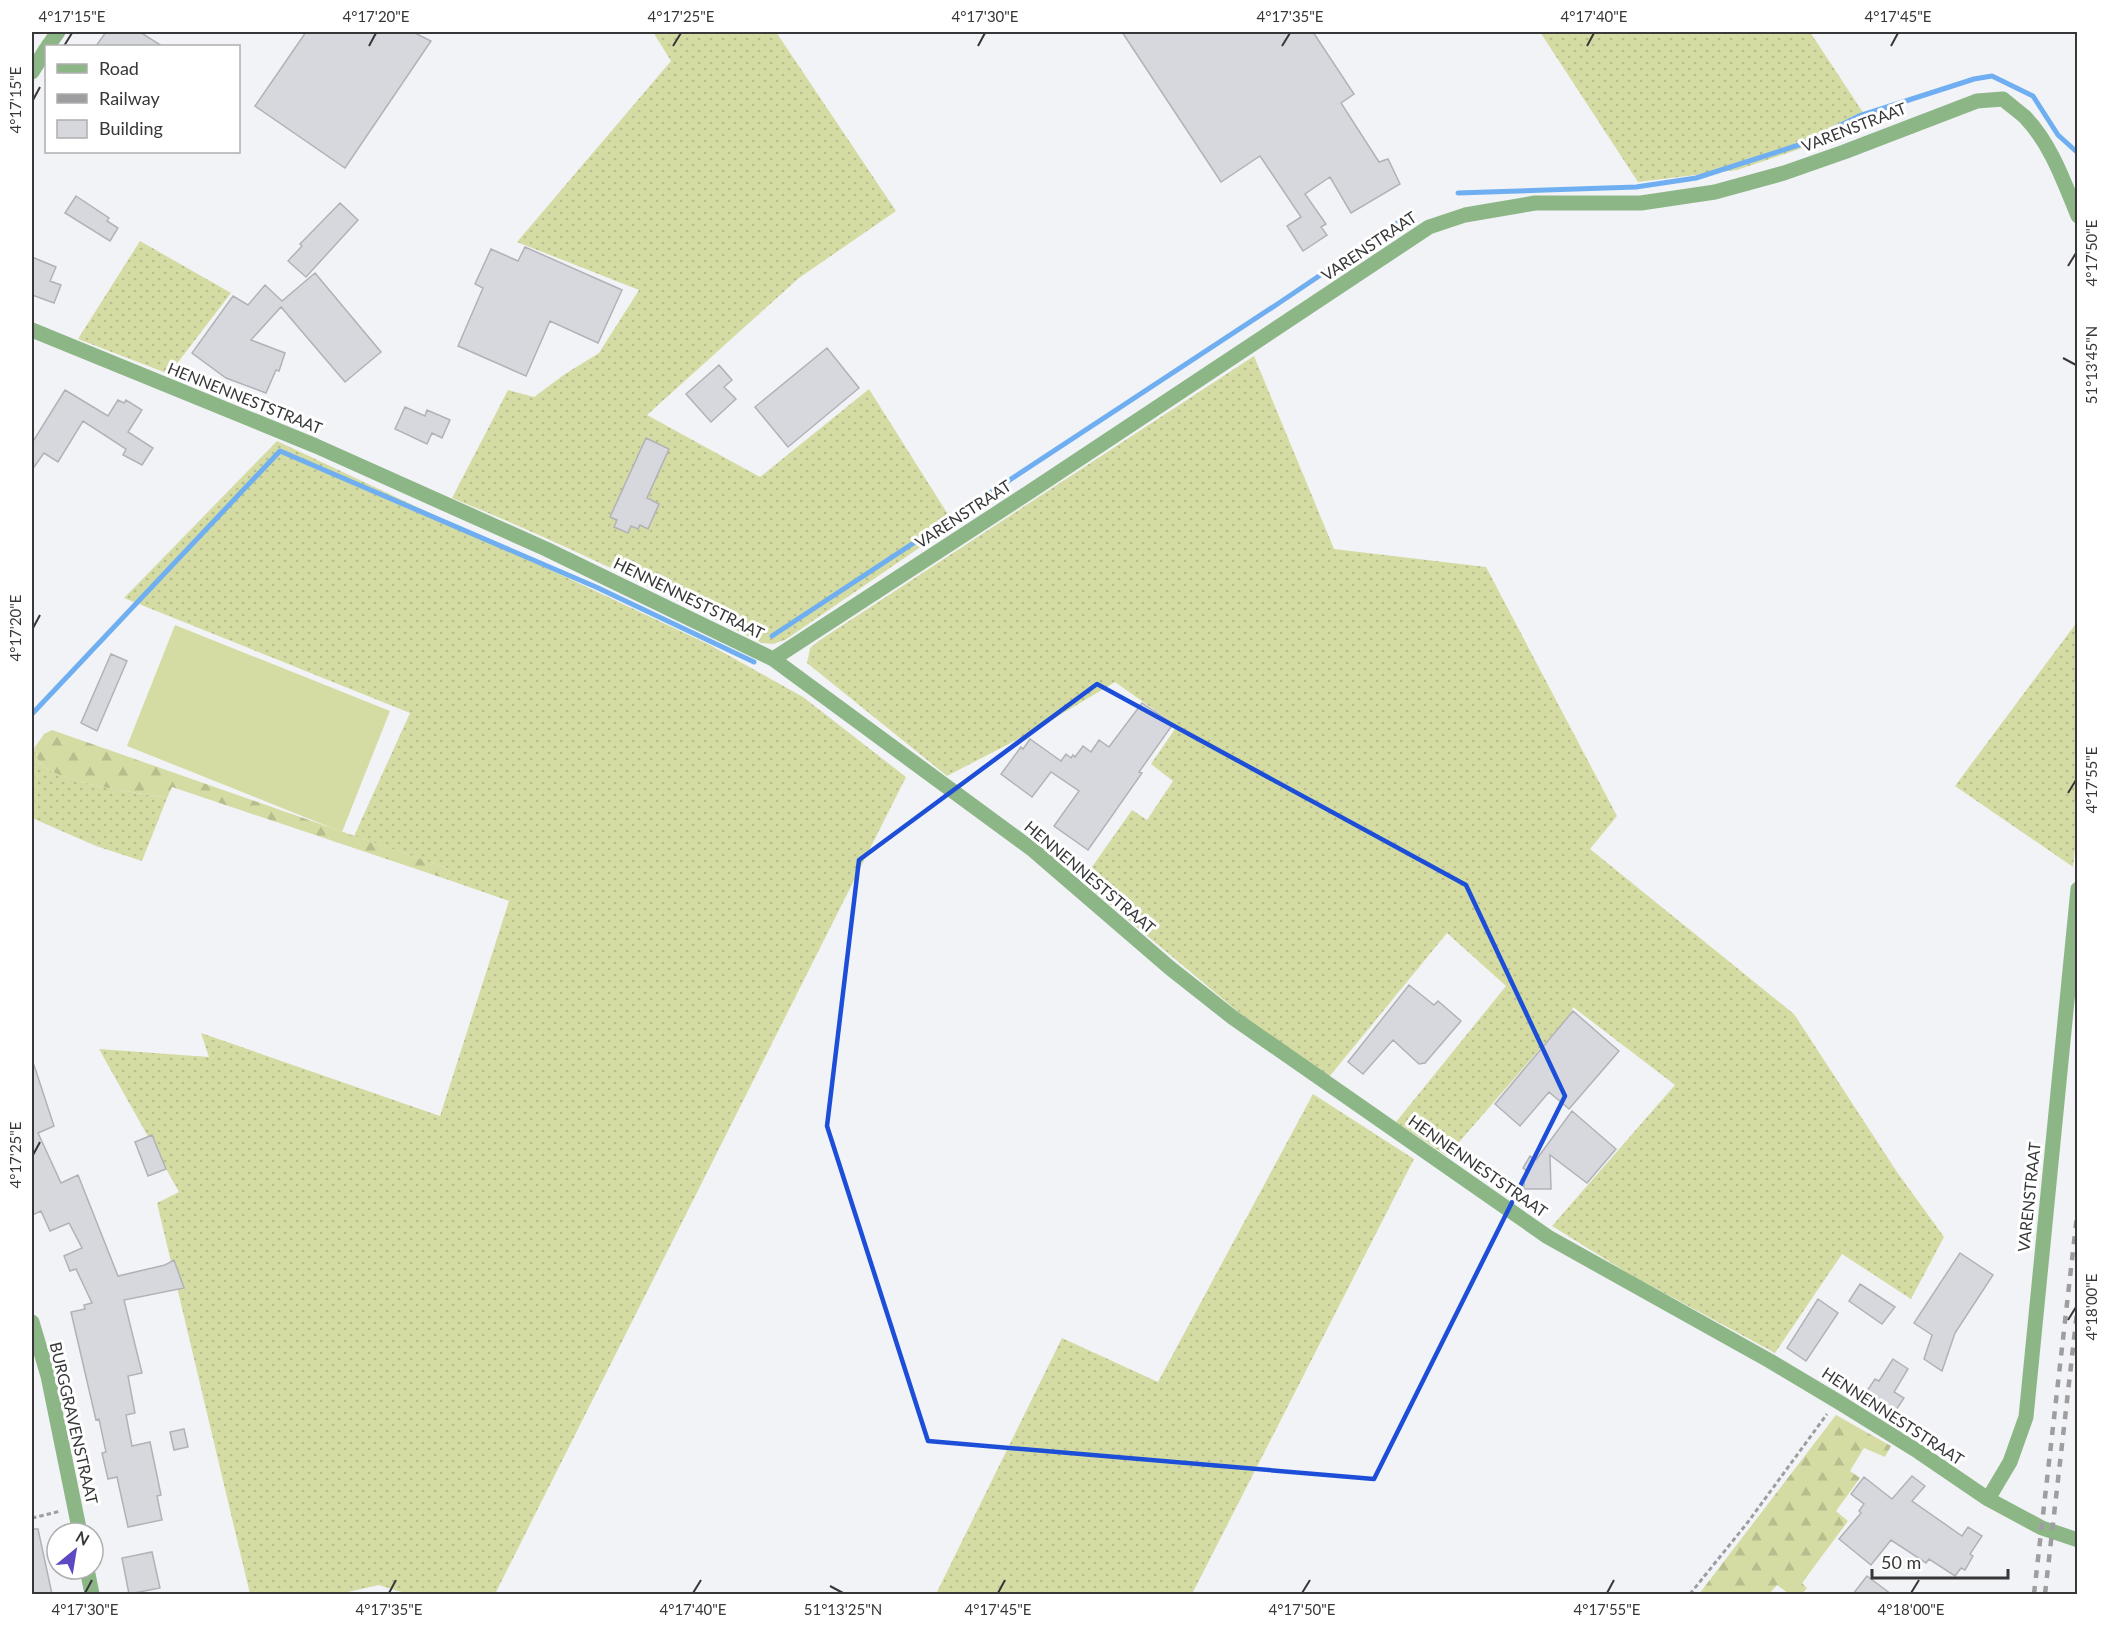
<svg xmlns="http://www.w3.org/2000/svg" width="2109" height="1626" font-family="Lato,sans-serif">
<defs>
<pattern id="grass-dots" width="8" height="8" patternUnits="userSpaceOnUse" patternTransform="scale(1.5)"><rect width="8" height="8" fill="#d5dca3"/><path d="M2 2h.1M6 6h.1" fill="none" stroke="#b7bd8d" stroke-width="1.8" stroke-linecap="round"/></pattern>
<pattern id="forest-firs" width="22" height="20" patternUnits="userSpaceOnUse" patternTransform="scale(1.5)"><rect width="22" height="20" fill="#d5dca3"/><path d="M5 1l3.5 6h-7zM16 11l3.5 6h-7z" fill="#b7bd8d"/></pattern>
</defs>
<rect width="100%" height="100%" fill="#f2f3f7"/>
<path fill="url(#grass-dots)" d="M 653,32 L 776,32 L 896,211 L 799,278 L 647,415 L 760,477 L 869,389 L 954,524 L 785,640 L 773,644 L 761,643 C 659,590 558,541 452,498 L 508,390 L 534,397 L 565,374 L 599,353 L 639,290 L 517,242 L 671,61 Z
M 1540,32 L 1810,32 L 1866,117 L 1814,144 L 1737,170 L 1638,182 Z
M 140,241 L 231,293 L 169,374 L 78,339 Z
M 1254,356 L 1334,549 L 1486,567 L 1617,816 L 1590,849 L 1794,1014 L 1897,1172 L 1944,1237 L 1911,1299 L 1842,1254 L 1775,1353 L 1631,1275 L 1552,1226 L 1675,1085 L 1573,1007 L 1571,1013 L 1447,1156 L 1396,1122 L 1506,986 L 1447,933 L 1329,1077 L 1242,1015 L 1090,888 L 1087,874 L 1132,810 L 1147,820 L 1173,781 L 1151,764 L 1177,726 L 1115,682 L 1030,733 L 947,776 L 807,663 L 810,648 L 820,640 Z
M 277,441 L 710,645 L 803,697 L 906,777 L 495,1594 L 407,1594 L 379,1585 L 339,1594 L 250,1594 L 157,1203 L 179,1192 L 99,1049 L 209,1057 L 201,1033 L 440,1116 L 509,901 L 446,879 L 449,869 L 354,836 L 410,713 L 124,598 Z
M 2077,622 L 2078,819 L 2073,867 L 1955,786 Z
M 35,747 C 36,753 37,759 41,764 C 61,784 137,792 167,798 L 142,861 L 96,846 L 32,818 L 32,750 Z
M 1313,1094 L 1414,1159 L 1192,1594 L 936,1594 L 1062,1338 L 1158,1382 Z"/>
<path fill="url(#forest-firs)" d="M 52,730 L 449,869 L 446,879 L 172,787 L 167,798 C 137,792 61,784 41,764 C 37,759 36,753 35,747 L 44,734 Z
M 1836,1415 L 1891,1446 L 1885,1457 L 1864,1448 L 1850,1471 L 1860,1478 L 1836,1511 L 1848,1521 L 1802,1583 L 1807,1588 L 1802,1594 L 1789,1594 L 1777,1585 L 1769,1594 L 1699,1594 Z"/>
<path fill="#d5dca3" d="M 175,625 L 390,711 L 342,832 L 127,746 Z"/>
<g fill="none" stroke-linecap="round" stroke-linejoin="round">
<path stroke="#6faff1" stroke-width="5" d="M 1458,193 L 1636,187 L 1696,178 L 1805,143 L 1859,116 L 1974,79 L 1992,76 L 2033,96 L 2058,135 L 2078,153
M 772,636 L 1279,303 L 1402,220
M 32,714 L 280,451 L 596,587 L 754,662"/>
</g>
<path fill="#d7d8dd" stroke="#b1b2b6" stroke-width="1.5" d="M 106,32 L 140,32 L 162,46 L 96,46 Z
M 306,32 L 413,32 L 431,41 L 345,168 L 255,106 Z
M 1122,32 L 1313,32 L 1354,94 L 1341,103 L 1379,162 L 1388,159 L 1400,184 L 1351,213 L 1330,177 L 1305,194 L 1326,224 L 1321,227 L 1327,235 L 1303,251 L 1287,226 L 1301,217 L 1260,156 L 1221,182 Z
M 76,196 L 109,218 L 107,221 L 118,228 L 110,241 L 65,213 Z
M 340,203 L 358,220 L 306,277 L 288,261 L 302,246 L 300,244 Z
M 525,247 L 622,290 L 598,343 L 550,321 L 526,376 L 458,346 L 483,288 L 475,284 L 491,249 L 518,261 Z
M 32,257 L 56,267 L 50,281 L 61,285 L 54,303 L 32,295 Z
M 315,273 L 381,352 L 345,382 L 281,307 L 251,340 L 285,353 L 279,371 L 276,370 L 266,393 L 226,378 L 192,353 L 233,296 L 248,305 L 265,285 L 282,301 Z
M 827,348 L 859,388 L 788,447 L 755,407 Z
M 719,365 L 732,380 L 724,387 L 736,399 L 711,422 L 686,394 Z
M 65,390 L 108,416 L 118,400 L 124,403 L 126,400 L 142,410 L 128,432 L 153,448 L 142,465 L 123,455 L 126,449 L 83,421 L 58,462 L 44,453 L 32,470 L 32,443 Z
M 405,407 L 425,416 L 427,410 L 450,420 L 442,438 L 432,433 L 427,444 L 395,429 Z
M 646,438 L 669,449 L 647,498 L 659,504 L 648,529 L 640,525 L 638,529 L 631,526 L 628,533 L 614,527 L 617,520 L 610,517 Z
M 111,654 L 127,661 L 97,731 L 81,723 Z
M 1142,703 L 1173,724 L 1139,772 L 1142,773 L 1088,850 L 1054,826 L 1079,791 L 1051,772 L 1032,797 L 1001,774 L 1021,747 L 1023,749 L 1030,739 L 1061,761 L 1066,754 L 1071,758 L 1073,755 L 1075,757 L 1083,746 L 1091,752 L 1099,740 L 1109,747 Z
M 1409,985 L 1434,1005 L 1438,1001 L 1461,1021 L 1425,1063 L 1419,1064 L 1393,1040 L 1363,1074 L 1348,1062 Z
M 1573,1011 L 1619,1051 L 1569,1109 L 1549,1092 L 1520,1126 L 1495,1104 Z
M 32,1065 L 34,1065 L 54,1126 L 38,1133 L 61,1183 L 78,1175 L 118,1276 L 165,1265 L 174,1260 L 184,1288 L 124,1300 L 142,1373 L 128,1376 L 135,1413 L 126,1415 L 132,1446 L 150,1442 L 161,1495 L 157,1496 L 162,1520 L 128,1527 L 117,1477 L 108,1479 L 102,1453 L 106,1452 L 99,1419 L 96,1420 L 71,1312 L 85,1309 L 84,1305 L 92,1303 L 76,1269 L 70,1271 L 64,1256 L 82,1248 L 69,1223 L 50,1231 L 41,1211 L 32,1215 Z
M 1572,1111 L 1616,1149 L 1587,1183 L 1550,1155 L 1551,1189 L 1524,1189 L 1524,1182 L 1521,1180 L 1527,1171 L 1523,1168 L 1530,1156 L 1536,1160 Z
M 152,1135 L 166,1169 L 148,1176 L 135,1142 Z
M 1960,1253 L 1993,1275 L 1955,1333 L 1942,1371 L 1924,1359 L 1932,1335 L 1914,1323 Z
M 1860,1284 L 1895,1307 L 1882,1324 L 1849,1301 Z
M 1818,1299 L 1838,1313 L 1806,1361 L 1787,1348 Z
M 1893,1359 L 1908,1369 L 1894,1392 L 1904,1398 L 1892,1416 L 1863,1397 L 1875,1379 L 1879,1381 Z
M 184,1429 L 188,1447 L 174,1450 L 170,1432 Z
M 1912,1476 L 1925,1486 L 1912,1501 L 1962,1536 L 1968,1527 L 1982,1536 L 1970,1554 L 1973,1556 L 1965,1570 L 1961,1568 L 1955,1576 L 1929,1559 L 1926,1563 L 1891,1540 L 1871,1565 L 1839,1539 L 1861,1513 L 1859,1511 L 1864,1504 L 1851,1494 L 1864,1477 L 1892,1499 Z
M 32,1529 L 38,1529 L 52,1594 L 32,1594 Z
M 152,1552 L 160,1588 L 129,1594 L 122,1558 Z
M 1867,1576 L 1891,1594 L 1853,1594 Z"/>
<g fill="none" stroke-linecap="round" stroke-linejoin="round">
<path stroke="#9d9ea1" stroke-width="3" stroke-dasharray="4.5 3" stroke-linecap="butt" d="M 32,1518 L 61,1511
M 1690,1594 L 1748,1522 L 1827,1414"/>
<path stroke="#8db687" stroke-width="15" d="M 48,46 L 58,32
M 32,72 L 46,49
M 32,330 L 316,446 L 546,549 L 773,659 L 1033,850 L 1170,968 L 1232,1017 L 1548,1237 L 1770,1361 L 1842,1404 L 1919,1452 L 1988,1499 L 2042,1528 L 2078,1540
M 773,659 L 1028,493 L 1429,227 L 1465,215 L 1535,203 L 1641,203 L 1715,192 L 1784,173 L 1844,152 L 1977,101 L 2003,99 C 2010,105 2018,111 2025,117 C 2051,144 2064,182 2078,216
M 32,1322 L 48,1376 L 80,1533
M 1988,1499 L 2010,1462 L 2026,1417 L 2078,889
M 87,1569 L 92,1594"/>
<path stroke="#9e9ea1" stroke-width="4.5" stroke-dasharray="8 8" stroke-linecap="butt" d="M 2034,1594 L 2078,1207
M 2045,1594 L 2078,1304"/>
</g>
<path fill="none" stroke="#1d4ed8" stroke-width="4.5" stroke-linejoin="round" d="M 1097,684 L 1466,885 L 1565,1096 L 1374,1479 L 928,1441 L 827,1126 L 859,860 Z"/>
<path fill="none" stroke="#373739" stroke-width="2" d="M 64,46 L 72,33M 369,46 L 376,33M 673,46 L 681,33M 978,46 L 985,33M 1282,46 L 1290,33M 1587,46 L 1594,33M 1891,46 L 1898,33M 33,100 L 40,87M 2068,266 L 2076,253M 2063,358 L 2076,365M 33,628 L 40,615M 2068,793 L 2076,780M 33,1155 L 40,1142M 2068,1320 L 2076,1307M 830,1586 L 843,1593M 85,1593 L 92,1580M 389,1593 L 396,1580M 693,1593 L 701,1580M 998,1593 L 1005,1580M 1302,1593 L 1310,1580M 1607,1593 L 1614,1580M 1911,1593 L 1919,1580"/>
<g text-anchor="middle" stroke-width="6" stroke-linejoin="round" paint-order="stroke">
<g font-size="16" fill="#373739" stroke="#fff">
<text transform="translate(1854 127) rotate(-21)" y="6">VARENSTRAAT</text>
<text transform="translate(1369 246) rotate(-34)" y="6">VARENSTRAAT</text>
<text transform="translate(245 398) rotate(22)" y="6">HENNENNESTSTRAAT</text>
<text transform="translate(963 514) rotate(-33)" y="6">VARENSTRAAT</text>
<text transform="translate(689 598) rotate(26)" y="6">HENNENNESTSTRAAT</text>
<text transform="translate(1090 877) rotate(40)" y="6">HENNENNESTSTRAAT</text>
<text transform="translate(1478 1166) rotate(35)" y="6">HENNENNESTSTRAAT</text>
<text transform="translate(2029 1197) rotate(-84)" y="6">VARENSTRAAT</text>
<text transform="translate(1893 1416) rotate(33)" y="6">HENNENNESTSTRAAT</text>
<text transform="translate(74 1423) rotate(77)" y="6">BURGGRAVENSTRAAT</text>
</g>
</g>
<rect width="2109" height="1626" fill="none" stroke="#ffffff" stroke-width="66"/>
<rect x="45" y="45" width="195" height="108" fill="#ffffff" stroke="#afafb0" stroke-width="1.5"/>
<rect x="57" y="64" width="30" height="9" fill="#8db687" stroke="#afafb0" stroke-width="1.5"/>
<text x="99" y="75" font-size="18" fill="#373739">Road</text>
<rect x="57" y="94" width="30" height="9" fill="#9e9ea1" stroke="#afafb0" stroke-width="1.5"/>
<text x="99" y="105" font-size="18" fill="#373739">Railway</text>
<rect x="57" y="120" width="30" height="18" fill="#d7d8dd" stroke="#afafb0" stroke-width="1.5"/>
<text x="99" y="135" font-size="18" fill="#373739">Building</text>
<g transform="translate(75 1551) rotate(30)"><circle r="28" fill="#ffffff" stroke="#afafb0" stroke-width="1.5"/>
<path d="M0-4.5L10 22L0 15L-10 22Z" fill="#5f49c2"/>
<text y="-9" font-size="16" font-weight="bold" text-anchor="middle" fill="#373739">N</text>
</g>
<path d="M1872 1569v9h136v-9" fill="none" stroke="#373739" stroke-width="3"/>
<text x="1881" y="1569" font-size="18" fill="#373739" stroke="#ffffff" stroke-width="4.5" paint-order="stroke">50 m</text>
<rect x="33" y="33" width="2043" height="1560" fill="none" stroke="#373739" stroke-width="2"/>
<g font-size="15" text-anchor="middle" fill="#373739">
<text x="72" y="22">4°17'15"E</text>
<text x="376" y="22">4°17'20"E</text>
<text x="681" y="22">4°17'25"E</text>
<text x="985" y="22">4°17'30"E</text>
<text x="1290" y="22">4°17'35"E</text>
<text x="1594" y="22">4°17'40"E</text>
<text x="1898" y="22">4°17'45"E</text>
<text transform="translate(16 100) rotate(-90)" y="5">4°17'15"E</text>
<text transform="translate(2092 253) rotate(-90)" y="5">4°17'50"E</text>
<text transform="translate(2092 365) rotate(-90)" y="5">51°13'45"N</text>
<text transform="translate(16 628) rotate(-90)" y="5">4°17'20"E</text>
<text transform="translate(2092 780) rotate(-90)" y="5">4°17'55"E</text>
<text transform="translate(16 1155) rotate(-90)" y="5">4°17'25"E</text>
<text transform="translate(2092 1307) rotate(-90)" y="5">4°18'00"E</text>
<text x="85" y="1615">4°17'30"E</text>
<text x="389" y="1615">4°17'35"E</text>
<text x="693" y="1615">4°17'40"E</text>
<text x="843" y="1615">51°13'25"N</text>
<text x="998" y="1615">4°17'45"E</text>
<text x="1302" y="1615">4°17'50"E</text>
<text x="1607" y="1615">4°17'55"E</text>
<text x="1911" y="1615">4°18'00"E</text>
</g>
</svg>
